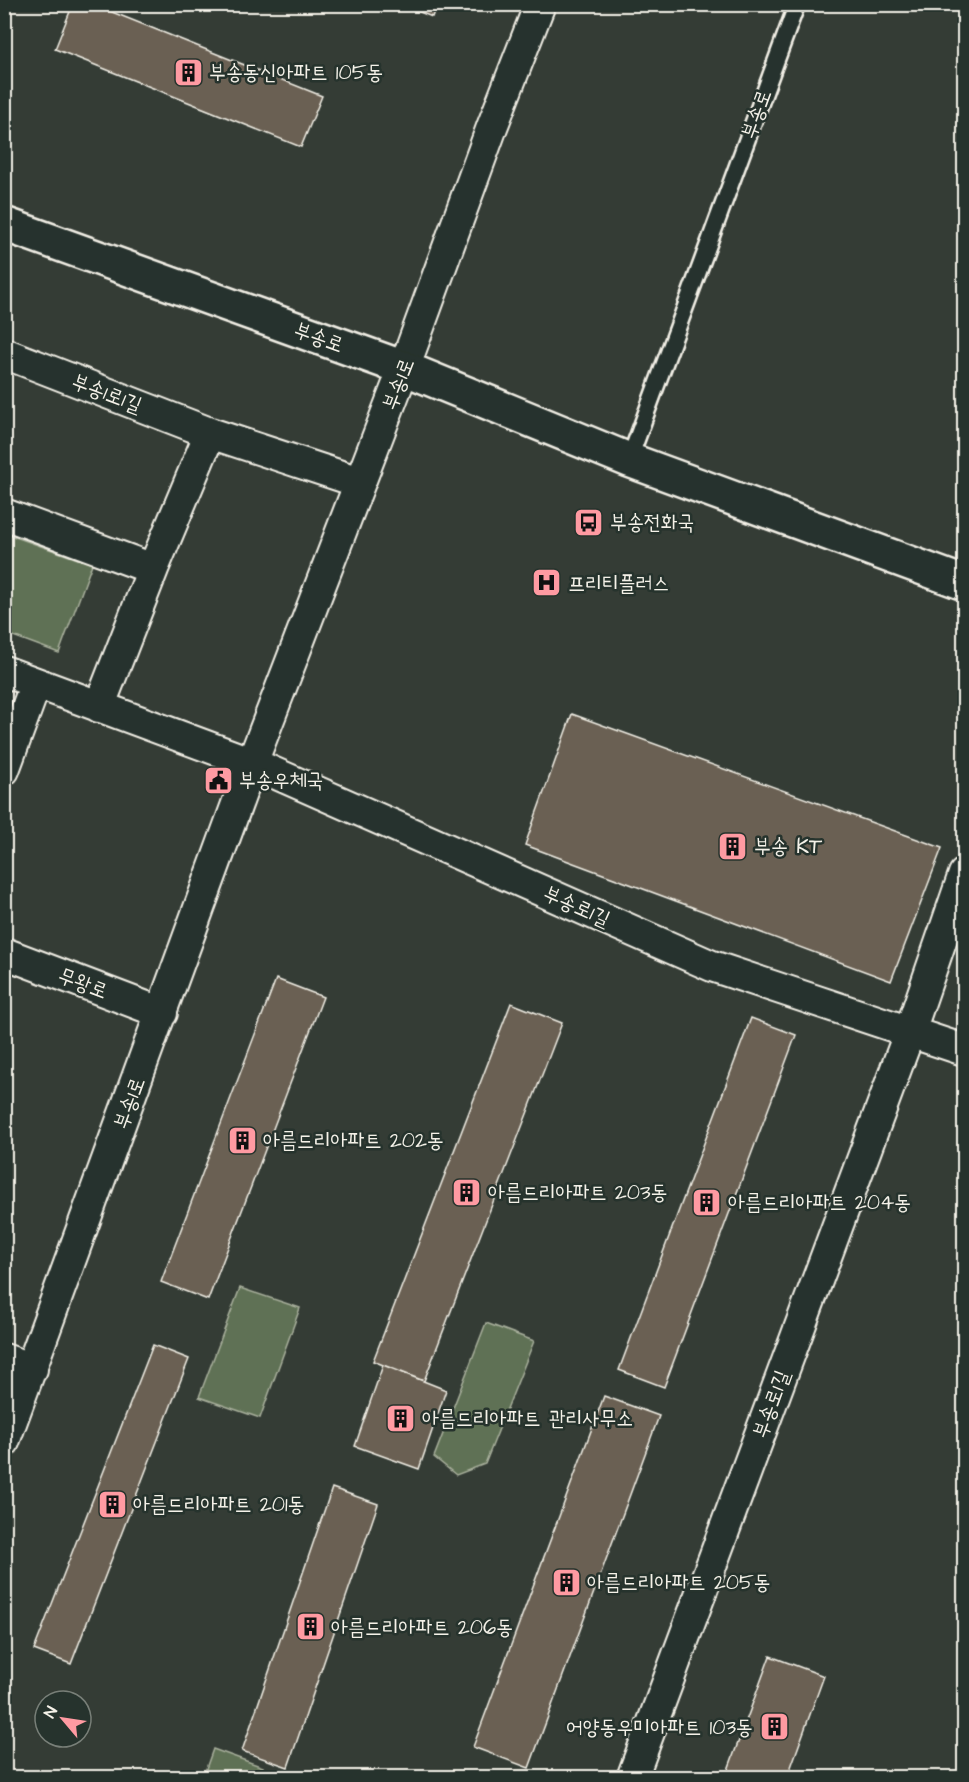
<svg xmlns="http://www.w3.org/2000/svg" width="969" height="1782" font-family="'Architects Daughter','Poor Story',sans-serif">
<rect width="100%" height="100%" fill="#343c35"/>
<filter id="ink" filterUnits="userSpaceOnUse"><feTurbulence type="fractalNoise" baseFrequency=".0167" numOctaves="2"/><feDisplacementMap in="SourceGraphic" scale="12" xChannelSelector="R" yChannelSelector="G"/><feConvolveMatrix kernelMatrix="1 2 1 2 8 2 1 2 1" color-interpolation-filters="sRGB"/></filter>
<g filter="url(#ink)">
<path fill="#5f7154" stroke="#aab19e" stroke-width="1.5" d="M 4,533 L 92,564 L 59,653 L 5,633 Z
M 240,1288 L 300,1308 L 260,1418 L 199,1397 Z
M 486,1323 L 534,1341 L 485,1464 L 456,1475 L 434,1457 Z
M 213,1749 L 263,1767 L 259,1777 L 203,1777 Z"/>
<path fill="#6a6153" stroke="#f4f1e8" stroke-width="1.5" d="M 73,4 L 92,4 L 322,96 L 301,147 L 55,49 Z
M 400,4 L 437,4 L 432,17 Z
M 572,714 L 942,848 L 891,981 L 525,845 Z
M 276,979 L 323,997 L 208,1300 L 161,1282 Z
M 511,1003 L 562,1023 L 424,1381 L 373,1361 Z
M 751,1018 L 796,1035 L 664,1387 L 619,1370 Z
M 153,1345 L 189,1359 L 71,1664 L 34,1650 Z
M 383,1365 L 446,1390 L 419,1469 L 355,1446 Z
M 604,1396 L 659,1416 L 529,1768 L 473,1747 Z
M 332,1488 L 378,1504 L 288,1767 L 242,1751 Z
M 770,1656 L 824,1676 L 787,1778 L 725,1778 Z"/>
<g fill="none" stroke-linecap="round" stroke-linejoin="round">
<defs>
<path id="service" d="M 629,460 L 797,4"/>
<path id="minor" d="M 4,353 L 210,433 L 359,482
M 4,514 L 153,569
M 4,671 L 252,763 L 712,966 L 964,1050
M 99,707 L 153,569 L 210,433
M 4,770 L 36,683
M 4,953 L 162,1013
M 4,1359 L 32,1369
M 4,1442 L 252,763 L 404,368 L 492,127 L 540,4
M 632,1778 L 910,1031 L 964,874"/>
<path id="tertiary" d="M 4,224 L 404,368 L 629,460 L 964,583"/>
</defs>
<use href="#service" stroke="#f4f1e8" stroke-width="20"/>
<use href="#minor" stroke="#f4f1e8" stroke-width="34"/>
<use href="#tertiary" stroke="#f4f1e8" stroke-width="38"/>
<use href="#service" stroke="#26332d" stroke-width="15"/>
<use href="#minor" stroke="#26332d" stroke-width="30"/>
<use href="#tertiary" stroke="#26332d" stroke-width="33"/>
</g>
</g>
<defs>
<symbol id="building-square" viewBox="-11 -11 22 22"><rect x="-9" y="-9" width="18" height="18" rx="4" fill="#ff9aa2" stroke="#26332d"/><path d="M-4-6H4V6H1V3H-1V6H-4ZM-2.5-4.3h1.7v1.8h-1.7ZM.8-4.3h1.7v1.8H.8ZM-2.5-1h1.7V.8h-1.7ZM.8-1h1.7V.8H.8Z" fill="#111"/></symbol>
<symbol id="bus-square" viewBox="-11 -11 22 22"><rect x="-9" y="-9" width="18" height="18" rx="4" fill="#ff9aa2" stroke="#26332d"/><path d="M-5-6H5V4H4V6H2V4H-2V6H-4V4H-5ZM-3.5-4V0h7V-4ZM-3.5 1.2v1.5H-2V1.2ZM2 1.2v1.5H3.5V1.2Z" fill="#111"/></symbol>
<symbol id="hospital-square" viewBox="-11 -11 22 22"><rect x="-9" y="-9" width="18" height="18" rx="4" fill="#ff9aa2" stroke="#26332d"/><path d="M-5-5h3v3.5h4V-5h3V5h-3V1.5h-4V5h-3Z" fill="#111"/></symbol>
<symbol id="civic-square" viewBox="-11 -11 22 22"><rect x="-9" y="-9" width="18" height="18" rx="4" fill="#ff9aa2" stroke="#26332d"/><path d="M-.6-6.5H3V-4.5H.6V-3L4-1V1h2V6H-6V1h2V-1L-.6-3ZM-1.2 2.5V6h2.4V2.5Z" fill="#111"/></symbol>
</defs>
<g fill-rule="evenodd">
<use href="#building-square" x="172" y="56" width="33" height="33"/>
<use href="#bus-square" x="572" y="506" width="33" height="33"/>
<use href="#hospital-square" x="530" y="566" width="33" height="33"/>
<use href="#civic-square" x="202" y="764" width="33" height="33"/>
<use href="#building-square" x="716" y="830" width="33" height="33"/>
<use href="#building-square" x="226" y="1124" width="33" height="33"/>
<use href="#building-square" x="450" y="1176" width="33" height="33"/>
<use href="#building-square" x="690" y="1186" width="33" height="33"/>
<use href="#building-square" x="384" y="1402" width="33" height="33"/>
<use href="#building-square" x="96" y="1488" width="33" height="33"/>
<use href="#building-square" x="550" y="1566" width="33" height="33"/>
<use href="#building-square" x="294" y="1610" width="33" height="33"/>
<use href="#building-square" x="758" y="1710" width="33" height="33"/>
</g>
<g text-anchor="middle" stroke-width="5" stroke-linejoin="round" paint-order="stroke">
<g font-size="21" fill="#f4f1e8" stroke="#26332d" text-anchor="start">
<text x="209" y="79">부송동신아파트 105동</text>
<text x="610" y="529">부송전화국</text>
<text x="568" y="590">프리티플러스</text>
<text x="239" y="787">부송우체국</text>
<text x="754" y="853">부송 KT</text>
<text x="263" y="1147">아름드리아파트 202동</text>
<text x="488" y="1199">아름드리아파트 203동</text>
<text x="728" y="1209">아름드리아파트 204동</text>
<text x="422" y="1425">아름드리아파트 관리사무소</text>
<text x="133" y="1511">아름드리아파트 201동</text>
<text x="587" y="1589">아름드리아파트 205동</text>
<text x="331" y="1634">아름드리아파트 206동</text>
<text x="753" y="1734" text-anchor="end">어양동우미아파트 103동</text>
</g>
<g font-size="21" fill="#f4f1e8" stroke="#26332d">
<text transform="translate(756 114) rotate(-70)" y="7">부송로</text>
<text transform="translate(319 337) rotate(20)" y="7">부송로</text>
<text transform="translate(398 384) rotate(-69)" y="7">부송1로</text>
<text transform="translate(107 393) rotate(21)" y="7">부송1로1길</text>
<text transform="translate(577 906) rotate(24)" y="7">부송로1길</text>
<text transform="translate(83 983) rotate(21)" y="7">무왕로</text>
<text transform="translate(129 1103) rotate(-70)" y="7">부송1로</text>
<text transform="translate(771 1404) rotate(-70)" y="7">부송로1길</text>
</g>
</g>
<rect width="969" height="1782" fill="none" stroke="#26332d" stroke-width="24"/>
<rect x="12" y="12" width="945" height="1758" fill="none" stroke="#f4f1e8" stroke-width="2" filter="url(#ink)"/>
<g transform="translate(63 1719) rotate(299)"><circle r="28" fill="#26332d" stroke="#787f78" stroke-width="1.5"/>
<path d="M0-4.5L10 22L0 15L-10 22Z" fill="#ff9aa2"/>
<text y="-9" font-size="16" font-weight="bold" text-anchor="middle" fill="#f4f1e8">N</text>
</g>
</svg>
